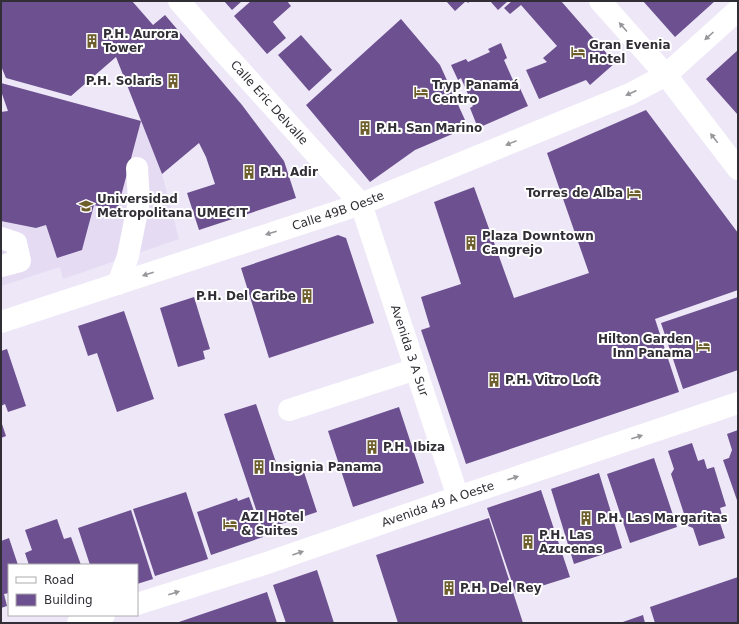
<svg xmlns="http://www.w3.org/2000/svg" width="739" height="624" font-family="'DejaVu Sans',sans-serif">
<rect width="100%" height="100%" fill="#ede7f7"/>
<path fill="#e5dcf4" d="M 1,83 L 141,121 L 162,174 L 179,239 L 63,279 L 60,267 L 1,286 L 1,112 L 8,110 L 1,91 Z"/>
<path fill="#6c508f" d="M 1,1 L 132,1 L 153,25 L 165,15 L 242,105 L 284,161 L 296,198 L 199,230 L 187,193 L 215,184 L 206,157 L 199,143 L 162,174 L 116,57 L 71,96 L 6,78 L 1,66 Z
M 224,1 L 242,1 L 232,10 Z
M 251,1 L 287,1 L 291,6 L 273,22 L 286,38 L 267,54 L 234,16 Z
M 446,1 L 470,1 L 468,3 L 466,1 L 455,11 Z
M 490,1 L 508,1 L 498,10 Z
M 512,1 L 561,1 L 615,63 L 590,85 L 586,80 L 539,99 L 526,70 L 547,62 L 543,58 L 557,46 L 521,5 L 510,14 L 504,8 Z
M 643,1 L 715,1 L 675,37 Z
M 401,19 L 440,65 L 465,120 L 461,121 L 464,129 L 415,150 L 370,182 L 306,105 Z
M 301,35 L 332,70 L 309,91 L 278,55 Z
M 501,43 L 507,58 L 504,60 L 516,87 L 519,86 L 528,106 L 478,128 L 470,108 L 473,106 L 461,78 L 458,80 L 451,65 L 466,59 L 468,62 L 490,52 L 488,49 Z
M 738,50 L 738,115 L 706,79 Z
M 1,83 L 141,121 L 117,211 L 94,205 L 82,250 L 57,258 L 46,225 L 36,228 L 1,221 L 1,112 L 8,111 L 1,91 Z
M 646,110 L 738,233 L 738,290 L 655,319 L 679,392 L 466,464 L 421,330 L 430,327 L 421,297 L 461,284 L 434,202 L 474,187 L 514,298 L 589,273 L 547,153 Z
M 338,235 L 346,238 L 374,323 L 269,358 L 241,268 Z
M 194,297 L 210,349 L 203,351 L 205,359 L 178,367 L 160,308 Z
M 738,297 L 738,370 L 683,389 L 661,323 Z
M 124,311 L 154,399 L 117,412 L 97,353 L 88,356 L 78,326 Z
M 7,349 L 26,406 L 8,412 L 5,404 L 1,406 L 1,351 Z
M 256,404 L 279,471 L 301,463 L 317,512 L 263,530 L 224,414 Z
M 399,407 L 424,483 L 353,507 L 328,431 Z
M 1,421 L 6,436 L 1,438 Z
M 738,430 L 738,503 L 723,460 L 729,458 L 732,450 L 727,434 Z
M 692,443 L 698,461 L 704,459 L 707,469 L 714,467 L 726,506 L 720,508 L 722,515 L 718,517 L 725,538 L 699,546 L 693,528 L 688,526 L 671,474 L 674,469 L 668,451 Z
M 654,458 L 677,527 L 630,543 L 607,474 Z
M 599,473 L 622,548 L 574,564 L 551,489 Z
M 541,490 L 570,577 L 516,594 L 487,508 Z
M 186,492 L 208,559 L 155,576 L 133,509 Z
M 249,497 L 263,537 L 211,555 L 197,512 L 237,498 L 238,501 Z
M 131,510 L 153,579 L 137,584 L 137,565 L 90,565 L 78,528 Z
M 489,518 L 523,623 L 398,623 L 376,555 Z
M 57,519 L 64,539 L 71,537 L 81,565 L 29,565 L 25,553 L 32,550 L 25,530 Z
M 9,538 L 18,565 L 9,565 L 9,593 L 4,594 L 7,606 L 1,608 L 1,541 Z
M 317,570 L 334,623 L 286,623 L 273,585 Z
M 738,577 L 738,623 L 655,623 L 650,607 Z
M 267,592 L 277,623 L 176,623 Z
M 643,615 L 645,623 L 620,623 Z"/>
<g fill="none" stroke-linecap="round" stroke-linejoin="round">
<g stroke="#fff" stroke-width="22">
<path id="s1" d="M 179,1 L 219,47 L 361,204 L 458,497"/>
<path d="M 600,1 L 666,75 L 738,169"/>
<path d="M 1,238 L 16,243 L 20,261 L 1,266"/>
<path d="M 118,284 L 128,256 L 139,201 L 137,168"/>
<path id="s2" d="M 1,322 L 361,204 L 630,94 L 666,75 L 738,10"/>
<path d="M 289,410 L 416,369"/>
<path id="s3" d="M 137,604 L 264,564 L 458,497 L 738,403"/>
<path d="M 78,623 L 104,615"/>
</g>
</g>
<defs><path id="oneway-solid" d="M-6-.8H1V-3.2L6.5 0L1 3.2V.8H-6Z"/></defs>
<g fill="#98969a">
<use href="#oneway-solid" transform="translate(623 27) rotate(-131)"/>
<use href="#oneway-solid" transform="translate(709 36) rotate(138)"/>
<use href="#oneway-solid" transform="translate(631 93) rotate(155)"/>
<use href="#oneway-solid" transform="translate(714 138) rotate(-128)"/>
<use href="#oneway-solid" transform="translate(511 143) rotate(158)"/>
<use href="#oneway-solid" transform="translate(271 233) rotate(162)"/>
<use href="#oneway-solid" transform="translate(148 274) rotate(162)"/>
<use href="#oneway-solid" transform="translate(637 437) rotate(-18)"/>
<use href="#oneway-solid" transform="translate(513 478) rotate(-18)"/>
<use href="#oneway-solid" transform="translate(298 553) rotate(-19)"/>
<use href="#oneway-solid" transform="translate(174 593) rotate(-18)"/>
</g>
<defs>
<symbol id="building-bare" viewBox="-9 -9 18 18"><path d="M-4-6H4V6H1V3H-1V6H-4ZM-2.5-4.3h1.7v1.8h-1.7ZM.8-4.3h1.7v1.8H.8ZM-2.5-1h1.7V.8h-1.7ZM.8-1h1.7V.8H.8Z" fill="#6d5e2c" stroke="#fff" stroke-width="2.5" paint-order="stroke"/></symbol>
<symbol id="hotel-bare" viewBox="-9 -9 18 18"><path d="M-6-4.5h1.5V1H6V5H4.5V3h-9V5H-6ZM-4 0a1.8 1.8 0 1 1 3.6 0ZM.5 0V-2.5h3Q6-2.5 6 0Z" fill="#6d5e2c" stroke="#fff" stroke-width="2.5" paint-order="stroke"/></symbol>
<symbol id="university-bare" viewBox="-9 -9 18 18"><path d="M0-5L7-2L0 1L-7-2ZM-4 1L0 2.5L4 1V4Q0 6-4 4Z" fill="#6d5e2c" stroke="#fff" stroke-width="2.5" paint-order="stroke"/></symbol>
</defs>
<g fill-rule="evenodd">
<use href="#building-bare" x="82" y="31" width="20" height="20"/>
<use href="#hotel-bare" x="568" y="42" width="20" height="20"/>
<use href="#building-bare" x="163" y="71" width="20" height="20"/>
<use href="#hotel-bare" x="411" y="82" width="20" height="20"/>
<use href="#building-bare" x="355" y="118" width="20" height="20"/>
<use href="#building-bare" x="239" y="162" width="20" height="20"/>
<use href="#hotel-bare" x="624" y="183" width="20" height="20"/>
<use href="#university-bare" x="76" y="196" width="20" height="20"/>
<use href="#building-bare" x="461" y="233" width="20" height="20"/>
<use href="#building-bare" x="297" y="286" width="20" height="20"/>
<use href="#hotel-bare" x="693" y="336" width="20" height="20"/>
<use href="#building-bare" x="484" y="370" width="20" height="20"/>
<use href="#building-bare" x="362" y="437" width="20" height="20"/>
<use href="#building-bare" x="249" y="457" width="20" height="20"/>
<use href="#building-bare" x="576" y="508" width="20" height="20"/>
<use href="#hotel-bare" x="220" y="514" width="20" height="20"/>
<use href="#building-bare" x="518" y="532" width="20" height="20"/>
<use href="#building-bare" x="439" y="578" width="20" height="20"/>
</g>
<g text-anchor="middle" stroke-width="4" stroke-linejoin="round" paint-order="stroke">
<g font-size="12" font-weight="bold" fill="#312e35" stroke="#fff" text-anchor="start">
<text x="103" y="38">P.H. Aurora<tspan x="103" dy="14">Tower</tspan></text>
<text x="589" y="49">Gran Evenia<tspan x="589" dy="14">Hotel</tspan></text>
<text x="162" y="85" text-anchor="end">P.H. Solaris</text>
<text x="432" y="89">Tryp Panamá<tspan x="432" dy="14">Centro</tspan></text>
<text x="376" y="132">P.H. San Marino</text>
<text x="260" y="176">P.H. Adir</text>
<text x="623" y="197" text-anchor="end">Torres de Alba</text>
<text x="97" y="203">Universidad<tspan x="97" dy="14">Metropolitana UMECIT</tspan></text>
<text x="482" y="240">Plaza Downtown<tspan x="482" dy="14">Cangrejo</tspan></text>
<text x="296" y="300" text-anchor="end">P.H. Del Caribe</text>
<text x="692" y="343" text-anchor="end">Hilton Garden<tspan x="692" dy="14">Inn Panama</tspan></text>
<text x="505" y="384">P.H. Vitro Loft</text>
<text x="383" y="451">P.H. Ibiza</text>
<text x="270" y="471">Insignia Panama</text>
<text x="241" y="521">AZI Hotel<tspan x="241" dy="14">&amp; Suites</tspan></text>
<text x="597" y="522">P.H. Las Margaritas</text>
<text x="539" y="539">P.H. Las<tspan x="539" dy="14">Azucenas</tspan></text>
<text x="460" y="592">P.H. Del Rey</text>
</g>
<g font-size="12" fill="#312e35" stroke="#fff">
<text dy="4" stroke="none"><textPath href="#s1" startOffset="136">Calle Eric Delvalle</textPath></text>
<text dy="4" stroke="none"><textPath href="#s2" startOffset="355">Calle 49B Oeste</textPath></text>
<text dy="4" stroke="none"><textPath href="#s1" startOffset="427">Avenida 3 A Sur</textPath></text>
<text dy="4" stroke="none"><textPath href="#s3" startOffset="317">Avenida 49 A Oeste</textPath></text>
</g>
</g>
<rect width="739" height="624" fill="none" stroke="#312e35" stroke-width="4"/>
<rect x="8" y="564" width="130" height="52" fill="#ffffff" stroke="#adabae"/>
<rect x="16" y="577" width="20" height="6" fill="#ffffff" stroke="#adabae"/>
<text x="44" y="584" font-size="12" fill="#312e35">Road</text>
<rect x="16" y="594" width="20" height="12" fill="#6c508f" stroke="#adabae"/>
<text x="44" y="604" font-size="12" fill="#312e35">Building</text>
</svg>
